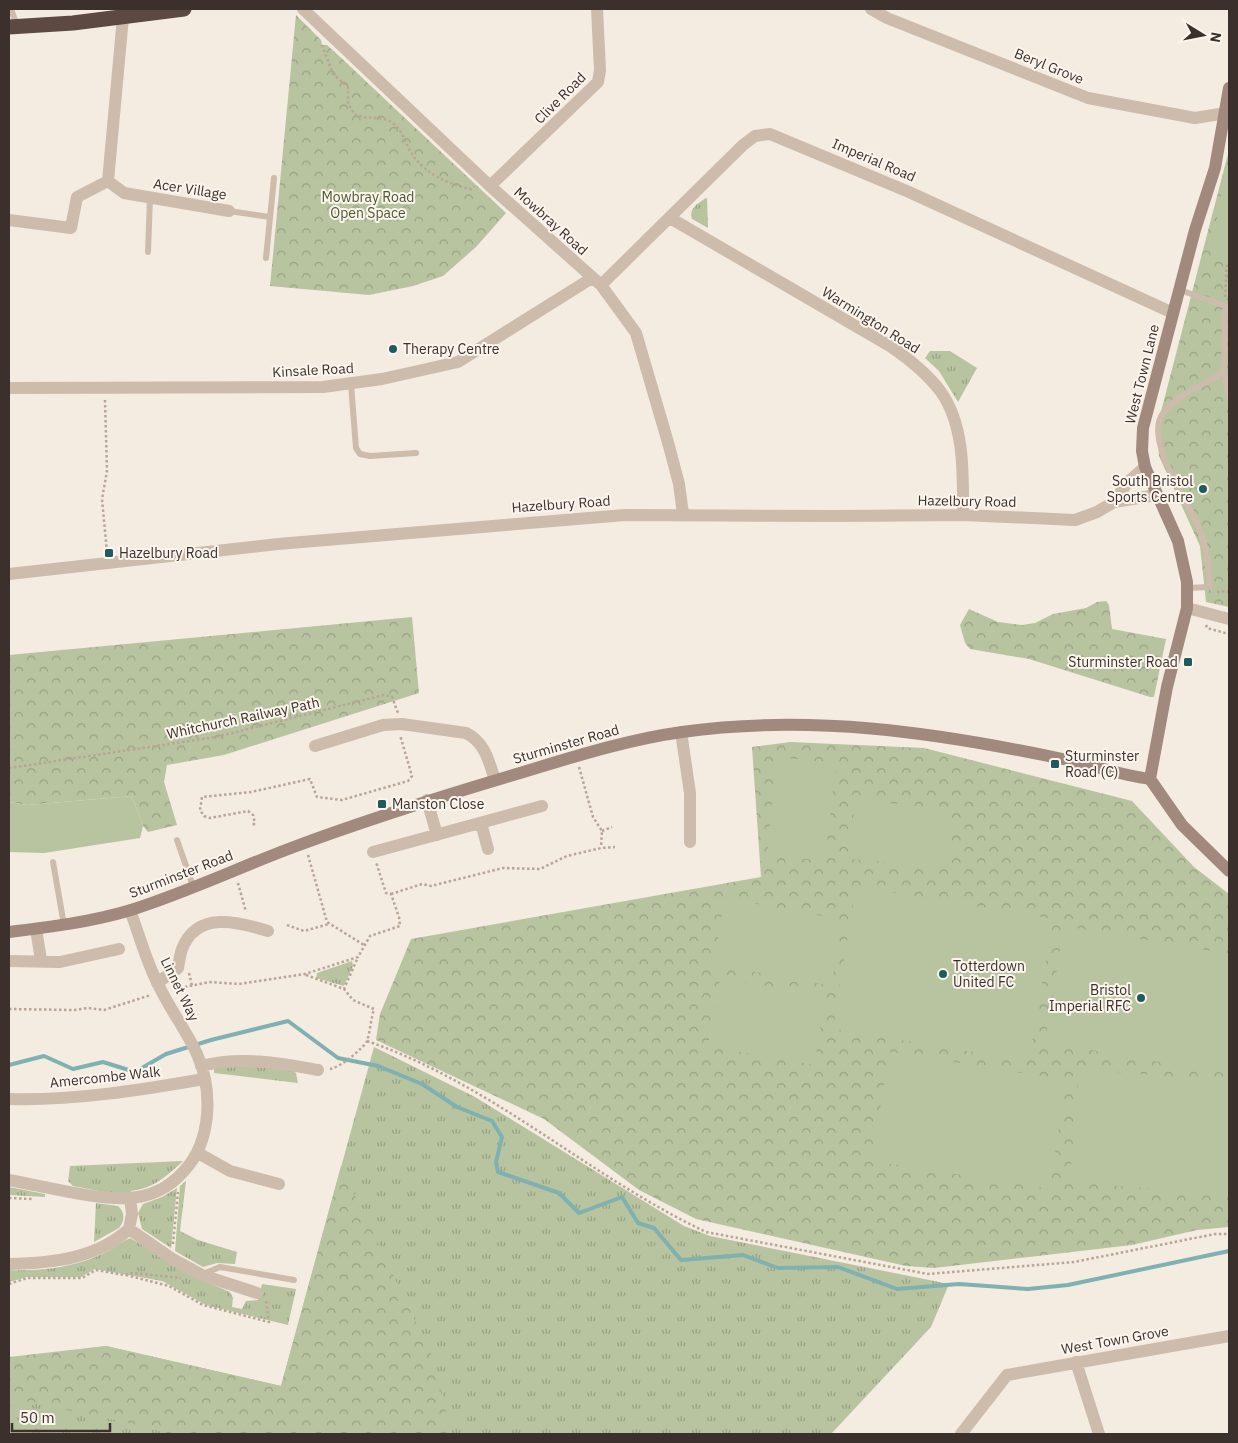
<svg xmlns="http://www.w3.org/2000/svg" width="1238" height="1443" font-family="'IBM Plex Sans',sans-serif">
<defs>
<pattern id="grass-tufts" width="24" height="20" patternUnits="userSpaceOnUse" patternTransform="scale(1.25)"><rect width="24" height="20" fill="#b8c4a0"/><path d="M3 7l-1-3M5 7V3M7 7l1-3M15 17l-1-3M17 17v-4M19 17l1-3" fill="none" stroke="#97a083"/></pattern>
<pattern id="forest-crowns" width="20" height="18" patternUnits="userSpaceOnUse" patternTransform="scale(1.25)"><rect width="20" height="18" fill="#b8c4a0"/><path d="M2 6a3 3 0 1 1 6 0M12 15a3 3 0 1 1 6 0" fill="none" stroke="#97a083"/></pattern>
</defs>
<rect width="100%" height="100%" fill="#f4ebe1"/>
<path fill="url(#grass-tufts)" d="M 706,198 L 707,198 L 708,228 L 692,219 C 688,208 699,203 706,198 Z
M 930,351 L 950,351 L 977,368 L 958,402 L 939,371 L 925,358 Z
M 352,961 L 353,966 L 344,986 L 316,978 L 317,973 Z
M 374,1047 L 475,1097 L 684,1226 L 710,1236 L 949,1284 L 931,1327 L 831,1434 L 9,1434 L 9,1358 L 106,1346 L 281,1386 Z
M 220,1065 L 290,1069 L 296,1073 L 298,1083 L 214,1073 L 214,1067 Z
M 183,1161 C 167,1176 154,1188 131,1191 L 131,1194 L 120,1195 L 73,1186 L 68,1181 L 70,1166 Z
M 186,1181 L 180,1231 L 198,1240 L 237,1252 L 235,1264 L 217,1263 L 203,1267 L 175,1251 L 180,1186 Z
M 9,1187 L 45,1194 L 45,1197 L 9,1195 Z
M 177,1188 L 171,1248 L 142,1229 L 138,1213 L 143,1204 L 162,1197 Z
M 96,1203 L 118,1206 C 125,1212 125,1221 119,1228 L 94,1242 Z
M 130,1238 L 202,1280 L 230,1292 L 233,1298 L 232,1307 L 242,1309 L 246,1301 L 258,1300 L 262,1284 L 296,1289 L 288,1325 L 206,1305 L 162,1281 L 95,1269 L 81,1277 L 27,1277 L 9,1282 L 9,1270 C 40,1271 71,1268 100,1255 C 110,1251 119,1243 130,1238 Z"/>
<path fill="url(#forest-crowns)" d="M 296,15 L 321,40 L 322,45 L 327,45 L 337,54 L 506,213 L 476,247 L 443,276 L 413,286 L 369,295 L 270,286 Z
M 1229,150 L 1229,607 L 1206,602 L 1200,546 L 1159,456 L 1157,427 Z
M 1106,601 L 1109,605 L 1112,629 L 1166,639 L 1154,697 L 1150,697 L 1029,659 L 970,649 L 965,643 L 960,625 L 969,609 L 998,622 L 1022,625 L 1035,623 L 1053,614 L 1086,608 L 1097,602 Z
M 412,617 L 419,693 L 224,755 L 167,765 L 164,782 L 177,825 L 148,832 L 143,826 L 132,796 L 28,805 L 9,802 L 9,655 Z
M 790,742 L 924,748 L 1132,801 L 1194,867 L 1229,894 L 1229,1227 L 1197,1230 L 1132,1245 L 934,1268 L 906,1266 L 696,1219 L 639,1190 L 544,1119 L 376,1040 L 380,1014 L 411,939 L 761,877 L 752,747 Z
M 341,1166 L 431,1354 L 451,1429 L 449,1434 L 168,1434 L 147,1427 L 23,1401 L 9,1400 L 9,1357 L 106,1346 L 281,1386 Z"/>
<path fill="#b8c4a0" d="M 1224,177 L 1229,177 L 1229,262 L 1210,261 Z
M 777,757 L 836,763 L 825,861 L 767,855 Z
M 132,796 L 143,826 L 140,838 L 44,853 L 9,852 L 9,802 L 28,805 Z
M 855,800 L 952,809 L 947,868 L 849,859 Z
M 856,886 L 1053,919 L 1029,1061 L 833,1029 Z
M 725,898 L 843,920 L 831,986 L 713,964 Z
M 1064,926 L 1229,954 L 1229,1074 L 1045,1042 Z
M 720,978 L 826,996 L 814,1065 L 708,1046 Z
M 889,1052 L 1067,1080 L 1049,1189 L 872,1161 Z
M 1079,1069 L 1229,1081 L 1229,1195 L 1070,1182 Z"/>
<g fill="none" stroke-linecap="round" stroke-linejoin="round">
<path stroke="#7fb0b2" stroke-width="4" d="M 9,1065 L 44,1056 L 73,1069 L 103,1062 L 135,1072 L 166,1054 L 211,1040 L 288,1021 L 338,1058 L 378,1066 L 422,1084 L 457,1107 L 492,1121 L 502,1137 L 496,1162 L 498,1172 L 559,1193 L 579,1213 L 622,1197 L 638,1223 L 654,1228 L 681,1260 L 743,1255 L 778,1268 L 838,1267 L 897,1289 L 959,1284 L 1028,1289 L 1068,1285 L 1229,1251"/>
<path stroke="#b9a596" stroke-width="2.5" stroke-dasharray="2.5 2.5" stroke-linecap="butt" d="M 322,45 L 333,74 L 348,87 L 348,103 L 354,114 C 366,121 382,114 394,124 C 402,131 405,142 410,151 C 423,173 447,184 471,189 L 474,186
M 1225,297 L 1227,262
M 105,400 L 107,471 L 102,499 L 107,552
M 1217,592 L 1229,591
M 1206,625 L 1207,628 L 1229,634
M 579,767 L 593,817 L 602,831 L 601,847
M 9,768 L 216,737 L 384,695 L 392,697 L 398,713
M 253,825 L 255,823 L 253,815 L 248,811 L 210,818 L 204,816 L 200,810 L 202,797 L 251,792 L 310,779 L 317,797 L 342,800 L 408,781 L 412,776 L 400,735
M 602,831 L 612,827
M 308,855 L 327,922 L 364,945
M 238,883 L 246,912
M 391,894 L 422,884 L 431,886 L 503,868 L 540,869 L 567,856 L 601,848 L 615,847
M 287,925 L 304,931 L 329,924
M 189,973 L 192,986
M 306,975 L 344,989 L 358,957
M 175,989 L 209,982 L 239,984 L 305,974 L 358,957 L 370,936 L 400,926 L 399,917 L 391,894 L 386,893 L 376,862
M 9,1009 L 74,1010 L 88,1008 L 104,1010 L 151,995
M 367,1041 C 492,1084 588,1176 706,1232 L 928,1274 L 1074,1262 L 1215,1234 L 1229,1234
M 330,1069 C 339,1068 363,1049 367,1041 C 370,1033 371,1018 374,1009 L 353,1000 L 344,989
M 9,1198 L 32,1199
M 173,1244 L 178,1192
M 126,1275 L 169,1286 L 203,1305 L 269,1322 L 266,1300
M 9,1284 L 27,1278 L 82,1278 L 96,1270 L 124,1275 L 133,1273 L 181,1278"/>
<path stroke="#cdbbac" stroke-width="6" d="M 11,9 L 17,26
M 229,211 L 270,217
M 148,252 L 150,198
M 266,258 L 274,178
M 1180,290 L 1225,306 L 1224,373 L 1229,397
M 351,384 L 356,448 L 360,454 L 370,456 L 416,453
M 1187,588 L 1210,587 C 1208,568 1207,548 1200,530 C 1190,504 1143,440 1163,413 C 1177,395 1204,384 1224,373
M 177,840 L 193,886
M 53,862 L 64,925
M 203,1274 L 220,1267 L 294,1280"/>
<path stroke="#cdbbac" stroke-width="12" d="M 303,9 L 490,186 L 601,285 L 636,333 L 669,446 L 679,484 L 683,514
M 871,9 L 887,18 L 1088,98 L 1195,118 L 1226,113
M 108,181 L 123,17
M 490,186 L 598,82 L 600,70 L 597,9
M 670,218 L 890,346 C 909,359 927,373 941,392 C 965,426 963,475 963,515
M 9,220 L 71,228 L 77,197 L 108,181 L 124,193 L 229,211
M 601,285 L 743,145 L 755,136 L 770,134 L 909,192 L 1173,313
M 9,388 L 323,387 L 382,379 L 458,362 L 592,278
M 1114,502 L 1157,495
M 9,574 L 278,544 L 625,515 L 836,516 L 963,515 L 1075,520 L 1097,512 L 1114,502 L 1127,483 L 1145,467
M 1187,608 L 1229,619
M 681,732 L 690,793 L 690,842
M 315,746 L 383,725 L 402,724 L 466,733 C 485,742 489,762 495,780
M 427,800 L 437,835
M 481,823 L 488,849
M 373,852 L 542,806
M 36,929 L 41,960
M 9,961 L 60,962 L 119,949
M 157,983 L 178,968 C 179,962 180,955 182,949 C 197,910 239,922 268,931
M 201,1066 C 241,1056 279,1063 318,1070
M 9,1099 C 72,1101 141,1090 204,1079
M 198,1153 L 230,1171 L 279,1184
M 9,1180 C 43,1186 95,1200 128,1198 C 151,1197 169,1188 184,1171 C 212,1141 213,1090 197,1054 C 186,1030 169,1008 158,984 C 146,961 139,934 130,910
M 129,1229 L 171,1258 L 202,1275 L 257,1293
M 9,1264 C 52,1263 96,1259 129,1229 L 132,1214 L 130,1198
M 1076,1362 L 1099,1434
M 961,1434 L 1007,1375 L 1229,1336"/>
<path stroke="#a18a7d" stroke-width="12" d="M 1229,88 L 1215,168 L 1195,230 L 1143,428 L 1142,451 L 1145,467 L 1178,541 L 1187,582 L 1187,608 L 1167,687 L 1150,779 L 1182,825 L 1229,871
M 9,932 C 50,927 91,922 131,910 C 185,893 238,868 291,848 C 363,821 436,798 510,776 C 567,759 624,740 682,732 C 809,714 933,732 1058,758 C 1089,764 1119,775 1150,779"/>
<path stroke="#5c4a42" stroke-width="15" d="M 9,27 L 73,23 L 184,9"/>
</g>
<g fill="#1f5a5e" stroke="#fbf5ee" stroke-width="2">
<circle cx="393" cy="349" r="5"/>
<circle cx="1203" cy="489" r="5"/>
<rect x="104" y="548" width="10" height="10" rx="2.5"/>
<rect x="1183" y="657" width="10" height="10" rx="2.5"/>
<rect x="1050" y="759" width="10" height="10" rx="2.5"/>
<rect x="377" y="799" width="10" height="10" rx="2.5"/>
<circle cx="943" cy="974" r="5"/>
<circle cx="1141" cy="998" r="5"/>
</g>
<g text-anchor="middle" stroke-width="4" stroke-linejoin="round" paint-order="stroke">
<g font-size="14" fill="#3b302b" stroke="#fbf5ee">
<text transform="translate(1049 66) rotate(22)" y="5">Beryl Grove</text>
<text transform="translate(560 98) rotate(-45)" y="5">Clive Road</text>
<text transform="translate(874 160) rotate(23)" y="5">Imperial Road</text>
<text transform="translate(190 189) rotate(9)" y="5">Acer Village</text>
<text transform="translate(551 221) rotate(42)" y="5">Mowbray Road</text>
<text transform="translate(871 320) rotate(32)" y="5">Warmington Road</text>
<text transform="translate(313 370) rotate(-3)" y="5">Kinsale Road</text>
<text transform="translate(1142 374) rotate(-76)" y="5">West Town Lane</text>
<text transform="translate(967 501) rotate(1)" y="5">Hazelbury Road</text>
<text transform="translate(561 504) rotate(-4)" y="5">Hazelbury Road</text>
<text transform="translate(243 718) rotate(-12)" y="5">Whitchurch Railway Path</text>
<text transform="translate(566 744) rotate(-16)" y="5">Sturminster Road</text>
<text transform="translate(181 874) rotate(-21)" y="5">Sturminster Road</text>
<text transform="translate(180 989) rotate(64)" y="5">Linnet Way</text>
<text transform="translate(105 1077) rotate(-6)" y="5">Amercombe Walk</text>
<text transform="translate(1115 1340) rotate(-10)" y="5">West Town Grove</text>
</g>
<g font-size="14" fill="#4a5a2e" stroke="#fbf5ee">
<text x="368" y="202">Mowbray Road<tspan x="368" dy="16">Open Space</tspan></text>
</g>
<g font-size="14" fill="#3b302b" stroke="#fbf5ee" text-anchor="start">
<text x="403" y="354">Therapy Centre</text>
<text x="1193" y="486" text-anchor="end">South Bristol<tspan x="1193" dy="16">Sports Centre</tspan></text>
<text x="119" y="558">Hazelbury Road</text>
<text x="1178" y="667" text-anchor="end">Sturminster Road</text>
<text x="1065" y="761">Sturminster<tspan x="1065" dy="16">Road (C)</tspan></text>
<text x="392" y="809">Manston Close</text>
<text x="953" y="971">Totterdown<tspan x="953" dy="16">United FC</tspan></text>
<text x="1131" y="995" text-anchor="end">Bristol<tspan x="1131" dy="16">Imperial RFC</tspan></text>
</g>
</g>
<rect width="1238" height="1443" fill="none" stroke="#3b302b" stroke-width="20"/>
<g transform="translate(1203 35) rotate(100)" stroke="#fbf5ee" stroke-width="4" paint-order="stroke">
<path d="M0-4L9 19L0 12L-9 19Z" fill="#3b302b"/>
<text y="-8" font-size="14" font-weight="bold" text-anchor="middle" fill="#3b302b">N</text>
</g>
<path d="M12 1423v8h98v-8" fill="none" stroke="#3b302b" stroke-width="2.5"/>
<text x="20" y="1423" font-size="15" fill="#3b302b" stroke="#fbf5ee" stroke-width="4" paint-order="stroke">50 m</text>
</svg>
